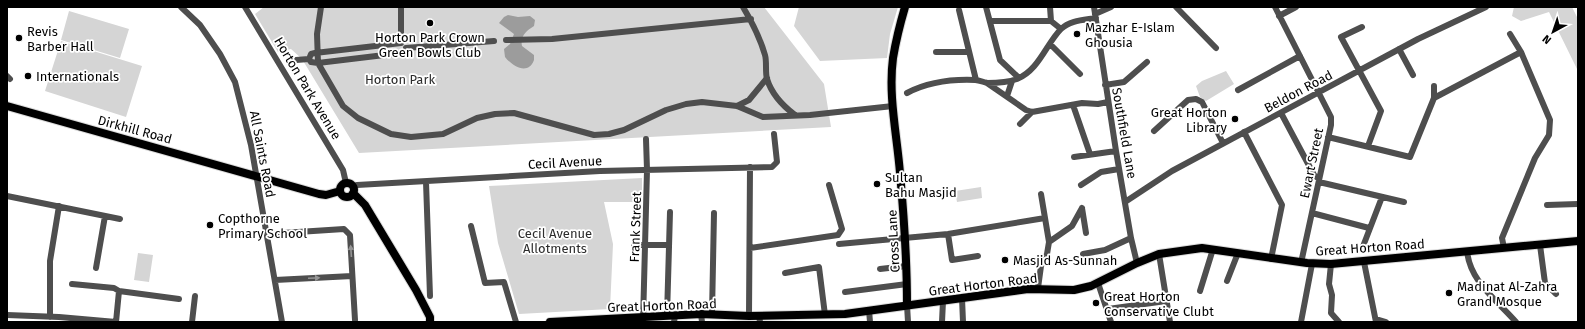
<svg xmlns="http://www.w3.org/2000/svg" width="1585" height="329" font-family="'Fira Sans',sans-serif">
<rect width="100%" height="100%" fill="#fff"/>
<path fill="#d5d5d5" d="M 264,7 L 764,7 L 824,84 L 831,127 L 359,153 L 302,59 L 291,49 L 278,52 L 255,14 Z
M 799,7 L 898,7 L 890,34 L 887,58 L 820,61 L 794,26 Z
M 1514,7 L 1572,7 L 1578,19 L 1578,71 L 1549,12 L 1521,21 L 1512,16 Z
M 69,11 L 129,29 L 120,58 L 61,40 Z
M 61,41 L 142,66 L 126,117 L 45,91 Z
M 1226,71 L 1234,84 L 1206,101 L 1200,97 L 1196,86 L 1202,81 Z
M 642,178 L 642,202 L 604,202 L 613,244 L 610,309 L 519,314 L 498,243 L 489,186 Z
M 981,187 L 982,198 L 957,202 L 955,191 Z
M 138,253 L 153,255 L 149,282 L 134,280 Z"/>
<path fill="#9c9c9c" d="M 508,15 L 518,17 L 530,16 L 535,20 L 534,26 C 526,31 520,36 522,46 L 534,55 L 534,60 C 528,76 512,66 505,57 L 504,49 L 510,44 L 514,34 L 499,23 L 504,17 Z"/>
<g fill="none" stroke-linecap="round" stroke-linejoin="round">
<defs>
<path id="major" d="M 905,7 C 900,24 896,40 893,58 C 888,96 897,135 900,173 C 904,217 907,261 907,305
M 7,106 L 319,194 L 326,195 L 340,191
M340 190a7 7 0 1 1 14 0a7 7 0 1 1-14 0Z
M 353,193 L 365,205 L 416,290 L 430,317 L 430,322
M 550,322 L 701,314 L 749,316 L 845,314 L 1028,289 L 1074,290 L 1091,286 L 1137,263 L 1159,254 L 1202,248 L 1307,263 L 1331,264 L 1578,241"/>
</defs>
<use href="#major" stroke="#dbdbdb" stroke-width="10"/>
<path stroke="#4e4e4e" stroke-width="6" d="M 181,7 L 200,25 L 220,54 L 235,82 L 251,145 L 282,322
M 245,7 L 343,170 L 346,183
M 321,7 L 317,34 L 318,63 L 343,106 L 358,118 L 391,134 L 411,137 L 443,134 L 477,118 L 495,114 L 514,113 L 594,135 L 609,134 L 624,130 L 666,110 L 686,104 L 702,102 L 737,106 L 763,117 L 810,115 L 893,106
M 401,7 L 401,43 L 315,53 L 311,54 L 309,59 L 311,62 L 318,63 L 401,53
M 743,7 C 752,22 760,38 765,55 C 767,62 765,72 767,79 C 772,95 783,106 795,115
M 986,7 L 1000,60 L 1019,78
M 1050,7 L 1051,21
M 1094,7 L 1116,151 L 1131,238 L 1137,263
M 1176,7 L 1216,48
M 1275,7 L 1331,117 L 1331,125 L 1301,263
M 959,10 L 976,80
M 1095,14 L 1111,7
M 1279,16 L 1296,7
M 991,21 L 1051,21 L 1061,29
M 1362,27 L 1341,37 L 1381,111 L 1368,146
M 506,40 L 552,39 L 751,19
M 1050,44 L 1080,74
M 406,48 L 494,41
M 1399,49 L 1413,75
M 936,52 L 969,52
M 296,60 L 309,59
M 7,76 L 10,79
M 987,83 L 1026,110 L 1032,112 L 1082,103 L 1098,104 L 1108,102
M 1105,85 L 1124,82 L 1147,62
M 1238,90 L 1300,56
M 907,93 C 928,82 951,79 975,80 C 979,80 983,82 987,83 C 996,83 1009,82 1017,79 C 1039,70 1046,44 1061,29 C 1070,20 1084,20 1096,18
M 1007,96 L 1012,81
M 1434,98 L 1521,52
M 1073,105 L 1090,154
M 737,106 L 749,100 L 767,78
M 1281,113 L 1314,175 L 1319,179
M 1020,124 L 1032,112
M 1154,131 L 1188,100 L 1196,99 L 1202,102 L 1223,143
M 1244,132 L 1282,205 L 1271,259
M 1328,137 L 1410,157 L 1434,98 L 1434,86
M 1074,157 L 1116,151
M 426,182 L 430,296
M 1319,182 L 1404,202
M 357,185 L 600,171 L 772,167 L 777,162 L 774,134
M 1081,185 L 1101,172 L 1119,169
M 1041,194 L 1049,242
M 7,196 L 120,219
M 1125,202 L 1172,171 L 1418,39 L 1486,7
M 1547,205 L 1578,204
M 1082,208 L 1086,233
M 1312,213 L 1369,228
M 471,226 L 485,283 L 504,282 L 516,322
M 267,234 L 344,229 L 350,235 L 355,320
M 948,234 L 952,260 L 978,256
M 839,244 L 948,234 L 1045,218
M 634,245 L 668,245
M 1540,245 L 1545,283 L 1556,294
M 750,248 L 838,235 L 842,229 L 829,185
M 1504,248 L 1502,238 L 1535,158 L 1549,135 L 1550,120 L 1521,52 L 1510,34
M 1362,249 L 1382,197
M 1467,251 C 1470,282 1497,300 1516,322
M 1083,254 L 1105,250 L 1131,238
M 1159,254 L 1170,322
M 1364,262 L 1376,322
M 1331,264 L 1329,284 L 1332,295 L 1331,313 L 1339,322
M 96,268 L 105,216
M 880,269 L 906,266
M 785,273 L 819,267 L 825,315
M 275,280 L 352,276
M 1227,281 L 1238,253
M 1098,283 L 1111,322
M 72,284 L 114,288 L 119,291
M 1038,288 L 1041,266 L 1047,254 L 1049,242 L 1072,226 L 1082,208
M 1200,291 L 1213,249
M 845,292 L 907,284
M 962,298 L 963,322
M 907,305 L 908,322
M 1108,309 L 1166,301
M 869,310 L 870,322
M 701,314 L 702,322
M 712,314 L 714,213
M 7,315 L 59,317 L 116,322
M 667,316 L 670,212
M 749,316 L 750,167
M 759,316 L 760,322
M 50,317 L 50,261 L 59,206
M 1376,319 L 1386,322
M 116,322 L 119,291 L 179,299
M 192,322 L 195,296
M 643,322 L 647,170 L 646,139
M 674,322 L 675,316
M 942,322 L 943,301
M 1301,322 L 1312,264"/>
<use href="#major" stroke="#000" stroke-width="8"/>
</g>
<defs><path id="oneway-solid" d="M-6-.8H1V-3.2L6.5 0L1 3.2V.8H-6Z"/></defs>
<g fill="#959595">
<use href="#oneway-solid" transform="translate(351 251) rotate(-94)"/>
<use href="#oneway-solid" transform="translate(314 278) rotate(-3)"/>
</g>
<g fill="#000" stroke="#fff" stroke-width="1.5">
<circle cx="430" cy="23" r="4"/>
<circle cx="1077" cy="34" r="4"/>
<circle cx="19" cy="38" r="4"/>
<circle cx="28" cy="76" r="4"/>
<circle cx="1235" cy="119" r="4"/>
<circle cx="877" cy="184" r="4"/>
<circle cx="210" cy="225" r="4"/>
<circle cx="1005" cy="260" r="4"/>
<circle cx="1449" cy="293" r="4"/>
<circle cx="1096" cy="303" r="4"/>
</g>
<g text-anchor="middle" stroke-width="3.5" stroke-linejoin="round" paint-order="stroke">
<g font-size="13" fill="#000" stroke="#fff" text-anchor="start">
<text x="1085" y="32">Mazhar E-Islam<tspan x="1085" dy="15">Ghousia</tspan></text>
<text x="27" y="36">Revis<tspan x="27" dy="15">Barber Hall</tspan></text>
<text x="430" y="42" text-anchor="middle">Horton Park Crown<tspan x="430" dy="15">Green Bowls Club</tspan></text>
<text x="36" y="81">Internationals</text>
<text x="1227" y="117" text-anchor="end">Great Horton<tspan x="1227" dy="15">Library</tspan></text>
<text x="885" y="182">Sultan<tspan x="885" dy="15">Bahu Masjid</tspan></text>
<text x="218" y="223">Copthorne<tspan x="218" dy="15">Primary School</tspan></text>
<text x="1013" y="265">Masjid As-Sunnah</text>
<text x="1457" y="291">Madinat Al-Zahra<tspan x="1457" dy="15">Grand Mosque</tspan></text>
<text x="1104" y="301">Great Horton<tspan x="1104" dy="15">Conservative Clubt</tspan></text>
</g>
<g font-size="13" fill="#2c2c2c" stroke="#fff">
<text x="400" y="84">Horton Park</text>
<text x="555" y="238">Cecil Avenue<tspan x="555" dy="15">Allotments</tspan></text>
</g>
<g font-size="13" fill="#000" stroke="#fff">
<text transform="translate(308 88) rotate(59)" y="5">Horton Park Avenue</text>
<text transform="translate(1298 91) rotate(-28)" y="5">Beldon Road</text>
<text transform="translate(135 129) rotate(15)" y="5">Dirkhill Road</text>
<text transform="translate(1125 133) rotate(80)" y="5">Southfield Lane</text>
<text transform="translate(263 154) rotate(79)" y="5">All Saints Road</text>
<text transform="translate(565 162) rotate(-3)" y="5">Cecil Avenue</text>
<text transform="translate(1311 163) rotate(-78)" y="5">Ewart Street</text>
<text transform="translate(635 227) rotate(-88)" y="5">Frank Street</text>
<text transform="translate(893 241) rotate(-93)" y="5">Cross Lane</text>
<text transform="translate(1370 247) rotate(-4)" y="5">Great Horton Road</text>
<text transform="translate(983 284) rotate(-7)" y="5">Great Horton Road</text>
<text transform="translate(662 305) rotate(-2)" y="5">Great Horton Road</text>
</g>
</g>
<rect width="1585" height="329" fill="none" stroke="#000000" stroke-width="16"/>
<g transform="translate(1553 32) rotate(220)" stroke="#ffffff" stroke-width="3" paint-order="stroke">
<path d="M0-3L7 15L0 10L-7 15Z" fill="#000000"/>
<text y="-6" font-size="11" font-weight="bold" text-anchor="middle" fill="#000000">N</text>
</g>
</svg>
